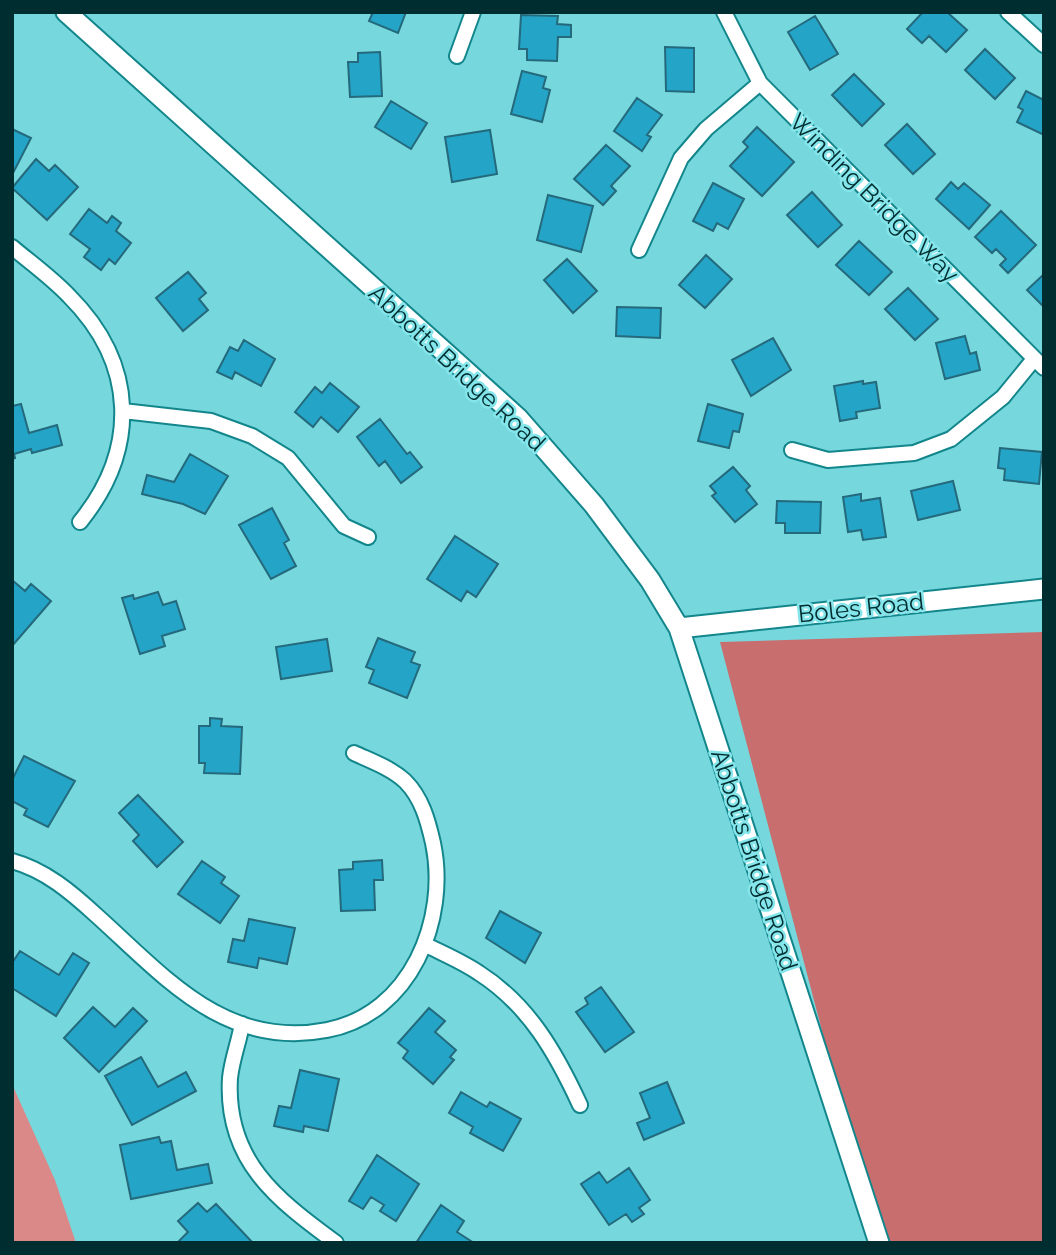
<svg xmlns="http://www.w3.org/2000/svg" width="1056" height="1255" font-family="Raleway,sans-serif">
<rect width="100%" height="100%" fill="#76d8dd"/>
<path fill="#da8988" d="M 12,1084 L 55,1180 L 76,1243 L 12,1243 Z"/>
<path fill="#c86e6e" d="M 1044,632 L 1044,1243 L 889,1243 L 832,1069 L 720,642 Z"/>
<path fill="#24a4c6" stroke="#24697c" stroke-width="2" d="M 373,12 L 406,12 L 398,33 L 369,21 Z
M 923,12 L 947,12 L 967,30 L 946,52 L 929,36 L 922,43 L 907,29 Z
M 521,15 L 558,16 L 557,24 L 571,25 L 571,37 L 558,37 L 557,61 L 527,60 L 527,49 L 519,49 Z
M 815,16 L 838,54 L 810,70 L 788,32 Z
M 665,47 L 694,48 L 694,92 L 666,91 Z
M 985,49 L 1015,78 L 995,99 L 965,70 Z
M 380,52 L 382,96 L 350,97 L 348,62 L 358,62 L 358,53 Z
M 522,71 L 546,77 L 543,88 L 550,90 L 542,122 L 511,114 Z
M 854,74 L 884,104 L 862,126 L 832,95 Z
M 1026,91 L 1044,100 L 1044,135 L 1017,122 L 1023,110 L 1018,107 Z
M 637,98 L 662,115 L 647,135 L 651,137 L 642,151 L 614,131 Z
M 391,101 L 427,123 L 411,149 L 375,127 Z
M 907,124 L 935,154 L 913,174 L 885,145 Z
M 757,127 L 794,162 L 762,196 L 730,166 L 748,147 L 743,142 Z
M 12,129 L 31,138 L 12,175 Z
M 490,130 L 497,174 L 452,182 L 445,137 Z
M 606,145 L 630,166 L 611,186 L 616,191 L 603,205 L 574,179 Z
M 36,159 L 49,171 L 55,165 L 78,187 L 47,220 L 12,188 Z
M 951,182 L 958,189 L 964,183 L 990,205 L 969,229 L 936,199 Z
M 713,183 L 744,199 L 728,229 L 717,223 L 713,231 L 693,221 Z
M 812,192 L 842,225 L 818,247 L 787,215 Z
M 548,195 L 593,206 L 581,252 L 537,240 Z
M 89,209 L 107,223 L 112,216 L 121,223 L 116,231 L 131,243 L 115,264 L 109,259 L 101,270 L 84,257 L 90,249 L 70,234 Z
M 1001,211 L 1036,245 L 1008,273 L 1000,265 L 1006,259 L 996,249 L 992,253 L 975,237 Z
M 859,241 L 892,272 L 869,295 L 836,265 Z
M 706,255 L 732,279 L 705,308 L 679,285 Z
M 567,259 L 597,291 L 573,313 L 544,280 Z
M 188,272 L 206,293 L 199,299 L 208,310 L 183,331 L 156,298 Z
M 1044,274 L 1044,307 L 1027,290 Z
M 908,288 L 938,319 L 915,340 L 885,309 Z
M 617,307 L 661,308 L 660,338 L 616,336 Z
M 965,336 L 970,354 L 976,352 L 980,370 L 945,379 L 936,343 Z
M 773,338 L 791,370 L 751,396 L 732,360 Z
M 244,340 L 275,359 L 261,386 L 235,372 L 232,379 L 217,372 L 230,347 L 238,351 Z
M 863,381 L 863,384 L 876,382 L 880,408 L 856,412 L 857,418 L 840,421 L 834,386 Z
M 330,383 L 359,407 L 338,432 L 321,417 L 313,427 L 295,412 L 315,387 L 322,393 Z
M 21,404 L 29,433 L 57,425 L 62,445 L 32,453 L 31,449 L 14,454 L 15,458 L 12,459 L 12,406 Z
M 708,404 L 743,414 L 739,432 L 733,431 L 729,448 L 698,441 Z
M 380,419 L 407,454 L 410,452 L 422,467 L 401,483 L 385,461 L 379,466 L 357,437 Z
M 1000,448 L 1042,452 L 1039,484 L 1004,480 L 1005,469 L 998,468 Z
M 190,454 L 228,476 L 205,514 L 183,504 L 142,494 L 147,475 L 174,482 Z
M 733,467 L 750,486 L 746,490 L 757,504 L 735,522 L 712,496 L 716,493 L 710,486 Z
M 953,481 L 960,510 L 918,520 L 911,491 Z
M 861,494 L 861,501 L 880,498 L 886,537 L 863,540 L 861,530 L 848,532 L 843,497 Z
M 777,501 L 821,502 L 820,533 L 785,533 L 785,523 L 776,523 Z
M 272,508 L 289,540 L 284,543 L 296,566 L 271,579 L 239,525 Z
M 455,536 L 498,564 L 476,597 L 467,591 L 461,601 L 427,579 Z
M 12,580 L 25,591 L 31,584 L 51,601 L 12,646 Z
M 158,592 L 163,605 L 176,601 L 185,629 L 162,636 L 165,646 L 140,654 L 122,598 L 133,595 L 134,599 Z
M 378,638 L 415,652 L 411,662 L 420,665 L 407,698 L 369,683 L 374,670 L 366,667 Z
M 327,639 L 332,671 L 281,679 L 276,647 Z
M 210,718 L 222,719 L 221,726 L 242,727 L 240,774 L 204,773 L 205,763 L 199,763 L 199,726 L 210,726 Z
M 24,756 L 75,781 L 48,827 L 24,815 L 27,809 L 12,801 L 12,780 Z
M 138,795 L 183,842 L 157,867 L 133,841 L 139,835 L 119,813 Z
M 382,860 L 383,880 L 374,880 L 375,910 L 341,911 L 339,870 L 353,869 L 353,862 Z
M 202,861 L 225,877 L 221,883 L 239,896 L 220,923 L 178,894 Z
M 500,911 L 541,933 L 525,963 L 486,938 Z
M 249,919 L 295,928 L 287,964 L 259,958 L 257,968 L 228,962 L 233,939 L 244,941 Z
M 20,951 L 59,975 L 73,953 L 89,963 L 56,1016 L 12,988 L 12,963 Z
M 601,987 L 634,1032 L 605,1052 L 576,1012 L 588,1004 L 585,998 Z
M 93,1007 L 115,1027 L 133,1008 L 147,1021 L 99,1072 L 64,1038 Z
M 429,1008 L 445,1021 L 435,1032 L 456,1050 L 450,1057 L 454,1060 L 433,1084 L 403,1058 L 408,1051 L 398,1043 Z
M 141,1057 L 158,1087 L 186,1072 L 196,1091 L 132,1125 L 105,1076 Z
M 300,1070 L 339,1079 L 328,1131 L 304,1126 L 303,1132 L 274,1126 L 279,1106 L 291,1108 Z
M 667,1082 L 684,1123 L 644,1140 L 637,1123 L 650,1118 L 640,1093 Z
M 461,1092 L 487,1107 L 490,1102 L 521,1119 L 503,1151 L 470,1133 L 473,1127 L 449,1113 Z
M 159,1137 L 161,1143 L 171,1141 L 177,1170 L 208,1164 L 212,1183 L 131,1199 L 120,1145 Z
M 377,1155 L 419,1184 L 396,1221 L 380,1211 L 384,1205 L 371,1197 L 363,1209 L 349,1201 Z
M 629,1168 L 650,1200 L 639,1208 L 644,1214 L 632,1222 L 626,1214 L 609,1225 L 581,1184 L 599,1172 L 607,1183 Z
M 198,1203 L 207,1212 L 216,1204 L 253,1243 L 177,1243 L 188,1232 L 178,1221 Z
M 441,1205 L 464,1221 L 457,1232 L 474,1243 L 416,1243 Z"/>
<g fill="none" stroke-linecap="round" stroke-linejoin="round">
<defs>
<path id="street" d="M 724,12 L 760,83 L 1044,368
M 1008,12 L 1044,45
M 457,56 L 473,12
M 12,247 C 31,263 52,278 69,296 C 137,364 139,449 80,522
M 639,250 L 681,158 L 706,129 L 760,83
M 123,411 L 211,421 L 252,436 L 288,458 L 344,526 L 368,537
M 792,450 L 828,460 L 914,453 L 951,439 L 1003,397 L 1034,359
M 12,861 C 45,870 71,892 96,915 C 164,976 225,1050 327,1030 C 411,1014 449,919 433,843 C 428,821 422,798 405,781 C 391,768 371,761 354,753
M 426,945 C 444,954 463,962 479,973 C 529,1005 556,1053 580,1105
M 242,1024 C 239,1042 232,1059 230,1078 C 225,1160 276,1199 336,1243"/>
<path id="secondary" d="M 66,12 L 518,418 L 594,505 L 650,580 L 679,628 L 879,1243
M 679,628 L 1044,589"/>
</defs>
<use href="#street" stroke="#13868c" stroke-width="18"/>
<use href="#secondary" stroke="#13868c" stroke-width="23"/>
<use href="#street" stroke="#fff" stroke-width="14"/>
<use href="#secondary" stroke="#fff" stroke-width="19"/>
</g>
<g text-anchor="middle" stroke-width="5" stroke-linejoin="round" paint-order="stroke">
<g font-size="24" fill="#002d2f" stroke="#84e5eb">
<text transform="translate(874 198) rotate(45)" y="8">Winding Bridge Way</text>
<text transform="translate(457 368) rotate(43)" y="8">Abbotts Bridge Road</text>
<text transform="translate(861 608) rotate(-6)" y="8">Boles Road</text>
<text transform="translate(754 860) rotate(72)" y="8">Abbotts Bridge Road</text>
</g>
</g>
<rect width="1056" height="1255" fill="none" stroke="#002d2f" stroke-width="28"/>
</svg>
